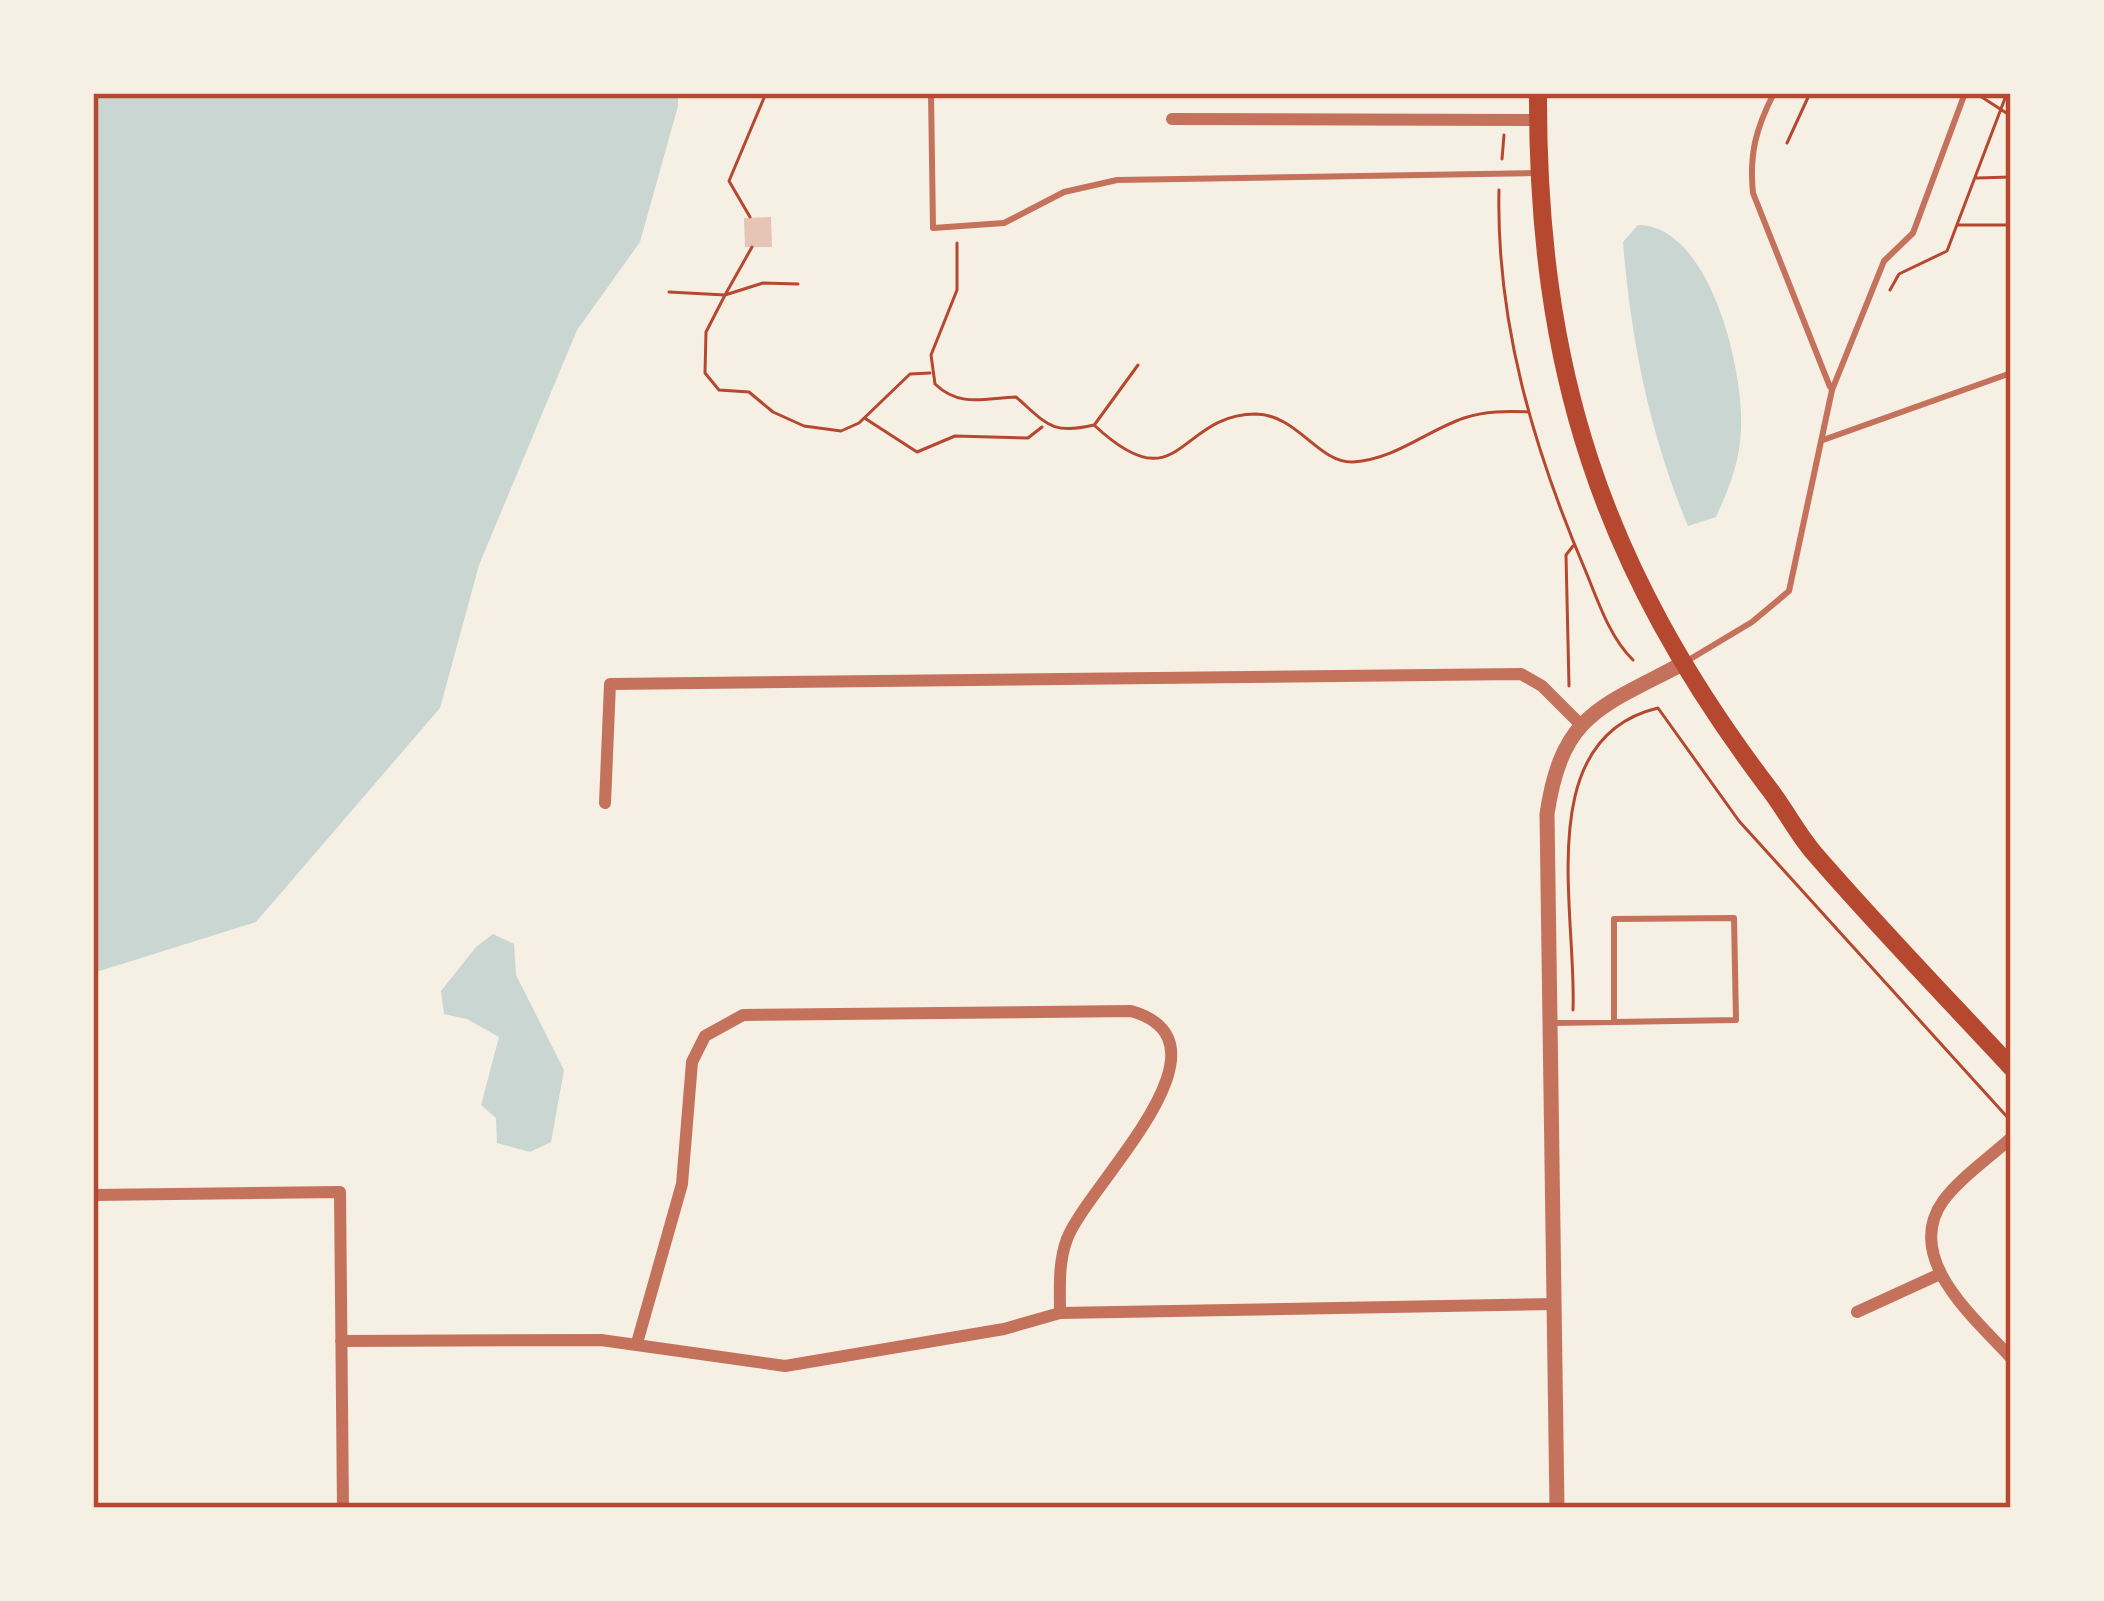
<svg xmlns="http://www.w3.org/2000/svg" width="2104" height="1601" font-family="Commissioner,sans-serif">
<rect width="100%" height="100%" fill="#f6efe4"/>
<path fill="#c9d6d2" d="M 93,93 L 678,93 L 678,106 L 640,242 L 577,330 L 479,565 L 440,708 L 256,922 L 93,973 Z
M 1638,225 C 1710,225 1744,370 1741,429 C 1740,462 1729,488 1716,517 L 1688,526 C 1650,435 1631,341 1623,242 Z
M 493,934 L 514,944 L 516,975 L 564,1070 L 551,1142 L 530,1152 L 497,1143 L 496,1118 L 481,1105 L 499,1037 L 467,1019 L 444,1014 L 441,991 L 476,947 Z"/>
<path fill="#e6c5b7" d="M 771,217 L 772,247 L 745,247 L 744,218 Z"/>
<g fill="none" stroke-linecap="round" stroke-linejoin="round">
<path stroke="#b5482f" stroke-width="3" d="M 1977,94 L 2011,116
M 1787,143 L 1810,93
M 1502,159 L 1504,135
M 1977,178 L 2011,177
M 1499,190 C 1496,323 1534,450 1586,572 C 1598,601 1610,638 1633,660
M 750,217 L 729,181 L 766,93
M 1959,225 L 2011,225
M 957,243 L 957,290 L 931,355 L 935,384 C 960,408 985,398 1016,397 C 1047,424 1051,435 1094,425 C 1181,506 1177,414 1256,414 C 1298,415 1318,463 1353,462 C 1396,459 1426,431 1464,418 C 1485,411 1507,411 1529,412
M 798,284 L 763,283 L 725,295 L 706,332 L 705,373 L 719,390 L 749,392 L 773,412 L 804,426 L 841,431 L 859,423 L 910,374 L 930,373
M 1890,290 L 1899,274 L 1947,251 L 2007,93
M 669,292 L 725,295 L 752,247
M 866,419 L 917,452 L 955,436 L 1028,438 L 1042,427
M 1095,424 L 1138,365
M 1569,686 L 1566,555 L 1573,546
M 1573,1010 C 1577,912 1531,738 1658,708 L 1739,821 L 2009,1119"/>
<path stroke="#c5725c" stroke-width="6" d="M 931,93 L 933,228 L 1004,223 L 1064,192 L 1117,180 L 1534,173
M 1774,93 C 1756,128 1749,154 1753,193 L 1830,387
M 1823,440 L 2011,373
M 1687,661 L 1752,622 L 1789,591 L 1832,390 L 1884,261 L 1913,233 L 1965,93
M 1554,1023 L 1736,1020 L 1734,918 L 1614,919 L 1614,1022"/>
<path stroke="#c5725c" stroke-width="12" d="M 1172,119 L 1537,120
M 605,803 L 610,684 L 1521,674 L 1542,686 L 1580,724
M 2011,1138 C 1989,1158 1960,1178 1943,1201 C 1902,1259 1977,1320 2011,1358
M 93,1195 L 340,1192 L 343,1508
M 1857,1312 L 1940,1274
M 341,1341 L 601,1340 L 785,1366 L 1004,1329 L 1060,1313 L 1554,1304
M 637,1343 L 682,1184 L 692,1062 L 705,1036 L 743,1015 L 1131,1011 C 1243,1043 1088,1184 1067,1239 C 1058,1263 1060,1288 1060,1313"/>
<path stroke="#c5725c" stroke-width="15" d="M 1557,1508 L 1547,814 C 1562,713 1601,707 1684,663"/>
<path stroke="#b5482f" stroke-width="18" d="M 1538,93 C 1537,369 1601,566 1767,786 C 1784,807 1796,832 1814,853 C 1877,926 1945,996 2011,1067"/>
</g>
<rect width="2104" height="1601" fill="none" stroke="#f6efe4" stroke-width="192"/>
<rect x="96" y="96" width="1912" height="1409" fill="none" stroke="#b5482f" stroke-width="4.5"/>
</svg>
